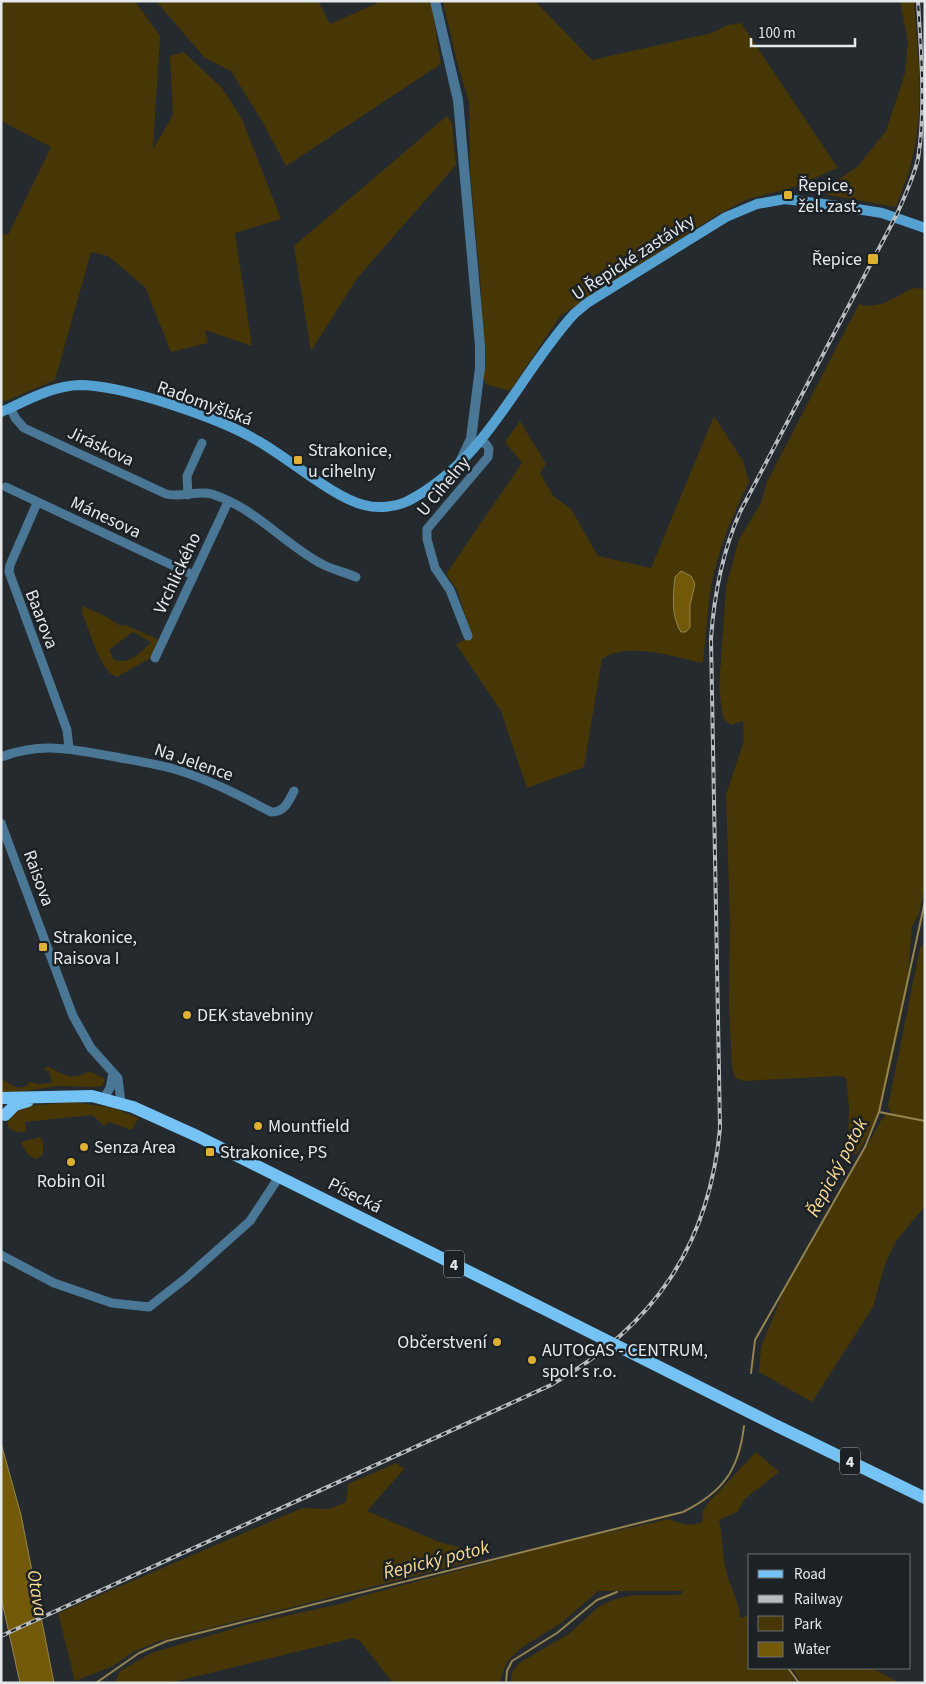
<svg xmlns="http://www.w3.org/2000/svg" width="926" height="1684" font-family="'Source Sans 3',sans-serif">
<rect width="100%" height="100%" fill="#252a2f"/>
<path fill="#473606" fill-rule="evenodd" d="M 1,1 L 135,1 L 160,36 L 153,149 L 173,115 L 170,56 L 184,52 L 222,88 L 242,119 L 281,219 L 235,233 L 252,346 L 205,330 L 208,343 L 171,352 L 145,287 L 108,256 L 91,252 L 55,380 L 1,403 L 1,233 L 8,235 L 51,147 L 1,121 Z
M 156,1 L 318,1 L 330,24 L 382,1 L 431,1 L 441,64 L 286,166 L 262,121 L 231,71 L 205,58 Z
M 443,1 L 535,1 L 592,60 L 712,33 L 728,25 L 741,23 L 838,168 L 791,188 L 748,199 L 717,215 L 589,297 L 560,316 L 510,391 L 485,384 L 480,346 L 481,290 L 470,172 L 469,102 L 457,62 Z
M 900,1 L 914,1 C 918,53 925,108 912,159 C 909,175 901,191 896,207 L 828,195 L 824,190 L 858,166 L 886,131 L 905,73 L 908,41 Z
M 447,116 L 452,123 L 456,165 L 358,277 L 311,351 L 294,246 Z
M 913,288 L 925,289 L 925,886 L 919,914 L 912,926 L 907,989 L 891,1066 L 876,1122 L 857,1154 L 851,1154 L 848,1150 L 849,1108 L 846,1078 L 841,1076 L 744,1081 L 735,1078 L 732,1068 L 729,1004 L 730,920 L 726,795 L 744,740 L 743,721 L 731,725 L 723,718 L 719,687 L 726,587 L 739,539 L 761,503 L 767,482 L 859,304 C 880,311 895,296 913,288 Z
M 714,416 L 743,461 L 749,482 C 732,516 718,549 711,587 C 707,612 706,638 703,663 C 675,657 627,641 602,659 L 584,767 L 527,788 L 501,711 L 456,644 L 472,636 L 457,590 L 446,574 L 522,463 L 505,442 L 520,421 L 546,464 L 540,473 L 553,496 L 571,509 L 598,556 L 651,568 Z
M 82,606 L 103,615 L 121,626 L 125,625 L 158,639 L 152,657 L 117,677 C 98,670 91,631 82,613 ZM 133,632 L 151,642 C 141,652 130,665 114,660 L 109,650 Z
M 925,943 L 925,1206 L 896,1241 L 885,1264 L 873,1307 L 812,1402 L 759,1372 L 761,1347 L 784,1291 L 881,1121 L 886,1113 L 892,1114 L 888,1107 L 920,948 Z
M 47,1066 C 62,1074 73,1082 89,1071 L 105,1079 L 102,1086 L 96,1087 L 57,1086 L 7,1094 L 1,1091 L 1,1077 L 3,1080 L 18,1088 L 27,1086 L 29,1082 L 38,1084 L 52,1083 L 49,1071 L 44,1070 Z
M 74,1102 L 114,1108 L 139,1118 L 131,1130 L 109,1122 L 104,1126 L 92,1115 L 25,1122 L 26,1132 C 20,1133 12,1132 8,1126 L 8,1116 L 24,1106 Z
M 40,1137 L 43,1141 L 43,1154 L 37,1159 C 28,1158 25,1150 21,1142 Z
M 756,1452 L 779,1472 L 745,1499 L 737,1512 L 719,1520 C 723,1538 722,1556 727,1574 C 731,1589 740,1603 740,1618 L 747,1616 L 750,1620 L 750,1668 L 788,1668 L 796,1683 L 510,1683 L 512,1672 L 519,1663 L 569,1634 L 597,1608 L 612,1600 L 634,1595 L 680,1595 L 683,1591 L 598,1591 L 561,1623 L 521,1648 L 507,1662 L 501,1677 L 501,1683 L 393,1683 L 360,1641 L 353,1638 L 169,1683 L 114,1683 L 120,1671 L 151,1653 L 249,1624 L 348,1602 L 362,1596 L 573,1540 L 669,1519 C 680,1524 689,1527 702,1522 L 703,1511 L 708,1503 Z
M 396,1463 L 404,1469 L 367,1511 L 439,1542 L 473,1551 L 473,1561 L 159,1641 L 133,1652 L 113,1666 L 75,1681 L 58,1613 L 302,1508 L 328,1509 L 346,1502 L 348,1484 Z
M 792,1668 L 872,1668 L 900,1683 L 801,1683 Z"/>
<path fill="#73590a" stroke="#95844e" d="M 681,571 L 691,576 L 695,584 L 690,605 L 690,627 L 686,632 L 681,632 C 671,617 673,594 675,577 Z
M 1,1443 L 21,1515 L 54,1683 L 20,1683 L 1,1597 Z"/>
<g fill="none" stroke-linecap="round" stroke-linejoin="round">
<path stroke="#95844e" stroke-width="2" d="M 879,1112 L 925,1121
M 751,1373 L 755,1340 L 865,1147 L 879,1112 L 925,901
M 788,1668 L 799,1683
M 96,1683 L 139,1653 L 167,1641 L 683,1512 C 723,1492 739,1470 744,1426
M 506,1683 L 507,1671 L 512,1661 L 557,1633 L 597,1600 L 617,1592"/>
<path stroke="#497795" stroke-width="9" d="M 10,408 L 16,419 L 24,428 L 166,494 C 181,498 197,490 212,494 C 255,508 282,542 320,563 C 330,569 344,572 356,577
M 6,487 L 193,575
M 188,495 L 187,476 L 202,443
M 37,503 L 10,565 L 9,572 L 67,730 L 69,748
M 468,636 L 450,590 L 435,568 L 427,539 L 427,529 L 488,457 L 489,449 L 486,444 L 474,441
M 155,658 L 228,502
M 1,757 C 42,742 69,749 110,756 C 131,760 153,763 174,769 C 208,779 239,795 271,812 C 285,812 288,802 294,791
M 1,823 L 73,1016 L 91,1048 L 118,1078 L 121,1103
M 104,1098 L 110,1088 L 113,1073
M 1,1255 L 54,1283 L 112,1303 L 149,1307 L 186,1278 L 250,1221 L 279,1177"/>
<path stroke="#497795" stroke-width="10" d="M 435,1 L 458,100 L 480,346 L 480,368 L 471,439 L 461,460"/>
<path stroke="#55a2d2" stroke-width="10" d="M 1,412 C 26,401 52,386 79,385 C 123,385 220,418 258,441 C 287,457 334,498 364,505 C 378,509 395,507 408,501 C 489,458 516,378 574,314 L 587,303 L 726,217 L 757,204 L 785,199 L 838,206 L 882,213 L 925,228"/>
<path stroke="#75c2f4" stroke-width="12" d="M 1,1098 L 92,1096 L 133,1107 L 197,1136 L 536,1305
M 5,1115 L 15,1105 L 28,1101
M 777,1426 L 925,1498"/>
<defs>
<path id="rail" d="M 1,1636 L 551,1385 C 654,1326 709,1246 720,1128 L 711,639 C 714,595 722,553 740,512 L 896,216 C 904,198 913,179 918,159 C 926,108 921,53 918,1"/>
</defs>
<use href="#rail" stroke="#b9bdc0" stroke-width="4"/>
<use href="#rail" stroke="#1b2125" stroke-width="2" stroke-dasharray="5.5" stroke-linecap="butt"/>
<path stroke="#75c2f4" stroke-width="12" d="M 536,1305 L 777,1426"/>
</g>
<g fill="#deb133" stroke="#1b2125" stroke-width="2">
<rect x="783" y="190" width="10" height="10" rx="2.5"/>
<rect x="867" y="253" width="12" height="12" rx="2.5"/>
<rect x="293" y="455" width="10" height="10" rx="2.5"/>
<rect x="38" y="942" width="10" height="10" rx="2.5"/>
<circle cx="187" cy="1015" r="5"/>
<circle cx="258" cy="1126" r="5"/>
<circle cx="84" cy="1147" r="5"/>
<rect x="205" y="1147" width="10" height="10" rx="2.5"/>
<circle cx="71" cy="1162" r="5"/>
<circle cx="497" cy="1342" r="5"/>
<circle cx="532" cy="1360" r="5"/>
</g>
<g text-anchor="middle" stroke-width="5" stroke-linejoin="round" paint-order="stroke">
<g fill="#1b2125" stroke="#a8adb0" stroke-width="1">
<rect x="444" y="1250.5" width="20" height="27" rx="4"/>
<rect x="840" y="1447.5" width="20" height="27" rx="4"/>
</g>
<g font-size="16" font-weight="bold" fill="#e5e9eb">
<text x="454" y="1270">4</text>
<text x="850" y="1467">4</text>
</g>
<g font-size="18" fill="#e5e9eb" stroke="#1b2125" text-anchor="start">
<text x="798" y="191">Řepice,<tspan x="798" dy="21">žel. zast.</tspan></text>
<text x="862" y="265" text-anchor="end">Řepice</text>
<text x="308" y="456">Strakonice,<tspan x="308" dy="21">u cihelny</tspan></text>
<text x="53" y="943">Strakonice,<tspan x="53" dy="21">Raisova I</tspan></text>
<text x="197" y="1021">DEK stavebniny</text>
<text x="268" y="1132">Mountfield</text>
<text x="94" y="1153">Senza Area</text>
<text x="220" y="1158">Strakonice, PS</text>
<text x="71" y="1187" text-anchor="middle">Robin Oil</text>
<text x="487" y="1348" text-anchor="end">Občerstvení</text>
<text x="542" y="1356">AUTOGAS - CENTRUM,<tspan x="542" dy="21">spol. s r.o.</tspan></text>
</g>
<g font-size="18" fill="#e5e9eb" stroke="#1b2125">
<text transform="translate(633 257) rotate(-33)" y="6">U Řepické zastávky</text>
<text transform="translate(205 403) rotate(20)" y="6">Radomyšlská</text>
<text transform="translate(101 446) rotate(25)" y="6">Jiráskova</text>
<text transform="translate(443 486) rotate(-50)" y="6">U Cihelny</text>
<text transform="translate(106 517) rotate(25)" y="6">Mánesova</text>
<text transform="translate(177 573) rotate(-65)" y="6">Vrchlického</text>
<text transform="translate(42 619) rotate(69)" y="6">Baarova</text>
<text transform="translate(194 762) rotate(19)" y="6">Na Jelence</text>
<text transform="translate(39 878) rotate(70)" y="6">Raisova</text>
<text transform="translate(355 1195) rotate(27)" y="6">Písecká</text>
</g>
<g font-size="19" font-style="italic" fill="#fbdc92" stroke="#1b2125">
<text transform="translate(836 1167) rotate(-62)" y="7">Řepický potok</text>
<text transform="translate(436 1559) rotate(-14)" y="7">Řepický potok</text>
<text transform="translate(38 1593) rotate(81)" y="7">Otava</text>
</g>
</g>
<rect width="926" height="1684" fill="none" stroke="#e5e9eb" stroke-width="5"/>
<rect x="748" y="1554" width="162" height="115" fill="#1b2125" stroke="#6c7174"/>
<rect x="758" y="1570" width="25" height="8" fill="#75c2f4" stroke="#6c7174"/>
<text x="794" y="1579" font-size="15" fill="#e5e9eb">Road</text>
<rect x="758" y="1595" width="25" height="8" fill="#b9bdc0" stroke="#6c7174"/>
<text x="794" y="1604" font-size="15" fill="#e5e9eb">Railway</text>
<rect x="758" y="1616" width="25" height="15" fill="#473606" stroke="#6c7174"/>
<text x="794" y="1629" font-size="15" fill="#e5e9eb">Park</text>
<rect x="758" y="1642" width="25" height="15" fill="#73590a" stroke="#6c7174"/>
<text x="794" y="1654" font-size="15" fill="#e5e9eb">Water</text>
<path d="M751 38v8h104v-8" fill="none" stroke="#e5e9eb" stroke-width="2.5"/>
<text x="758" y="38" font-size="15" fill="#e5e9eb" stroke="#1b2125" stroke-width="4" paint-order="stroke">100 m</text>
</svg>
